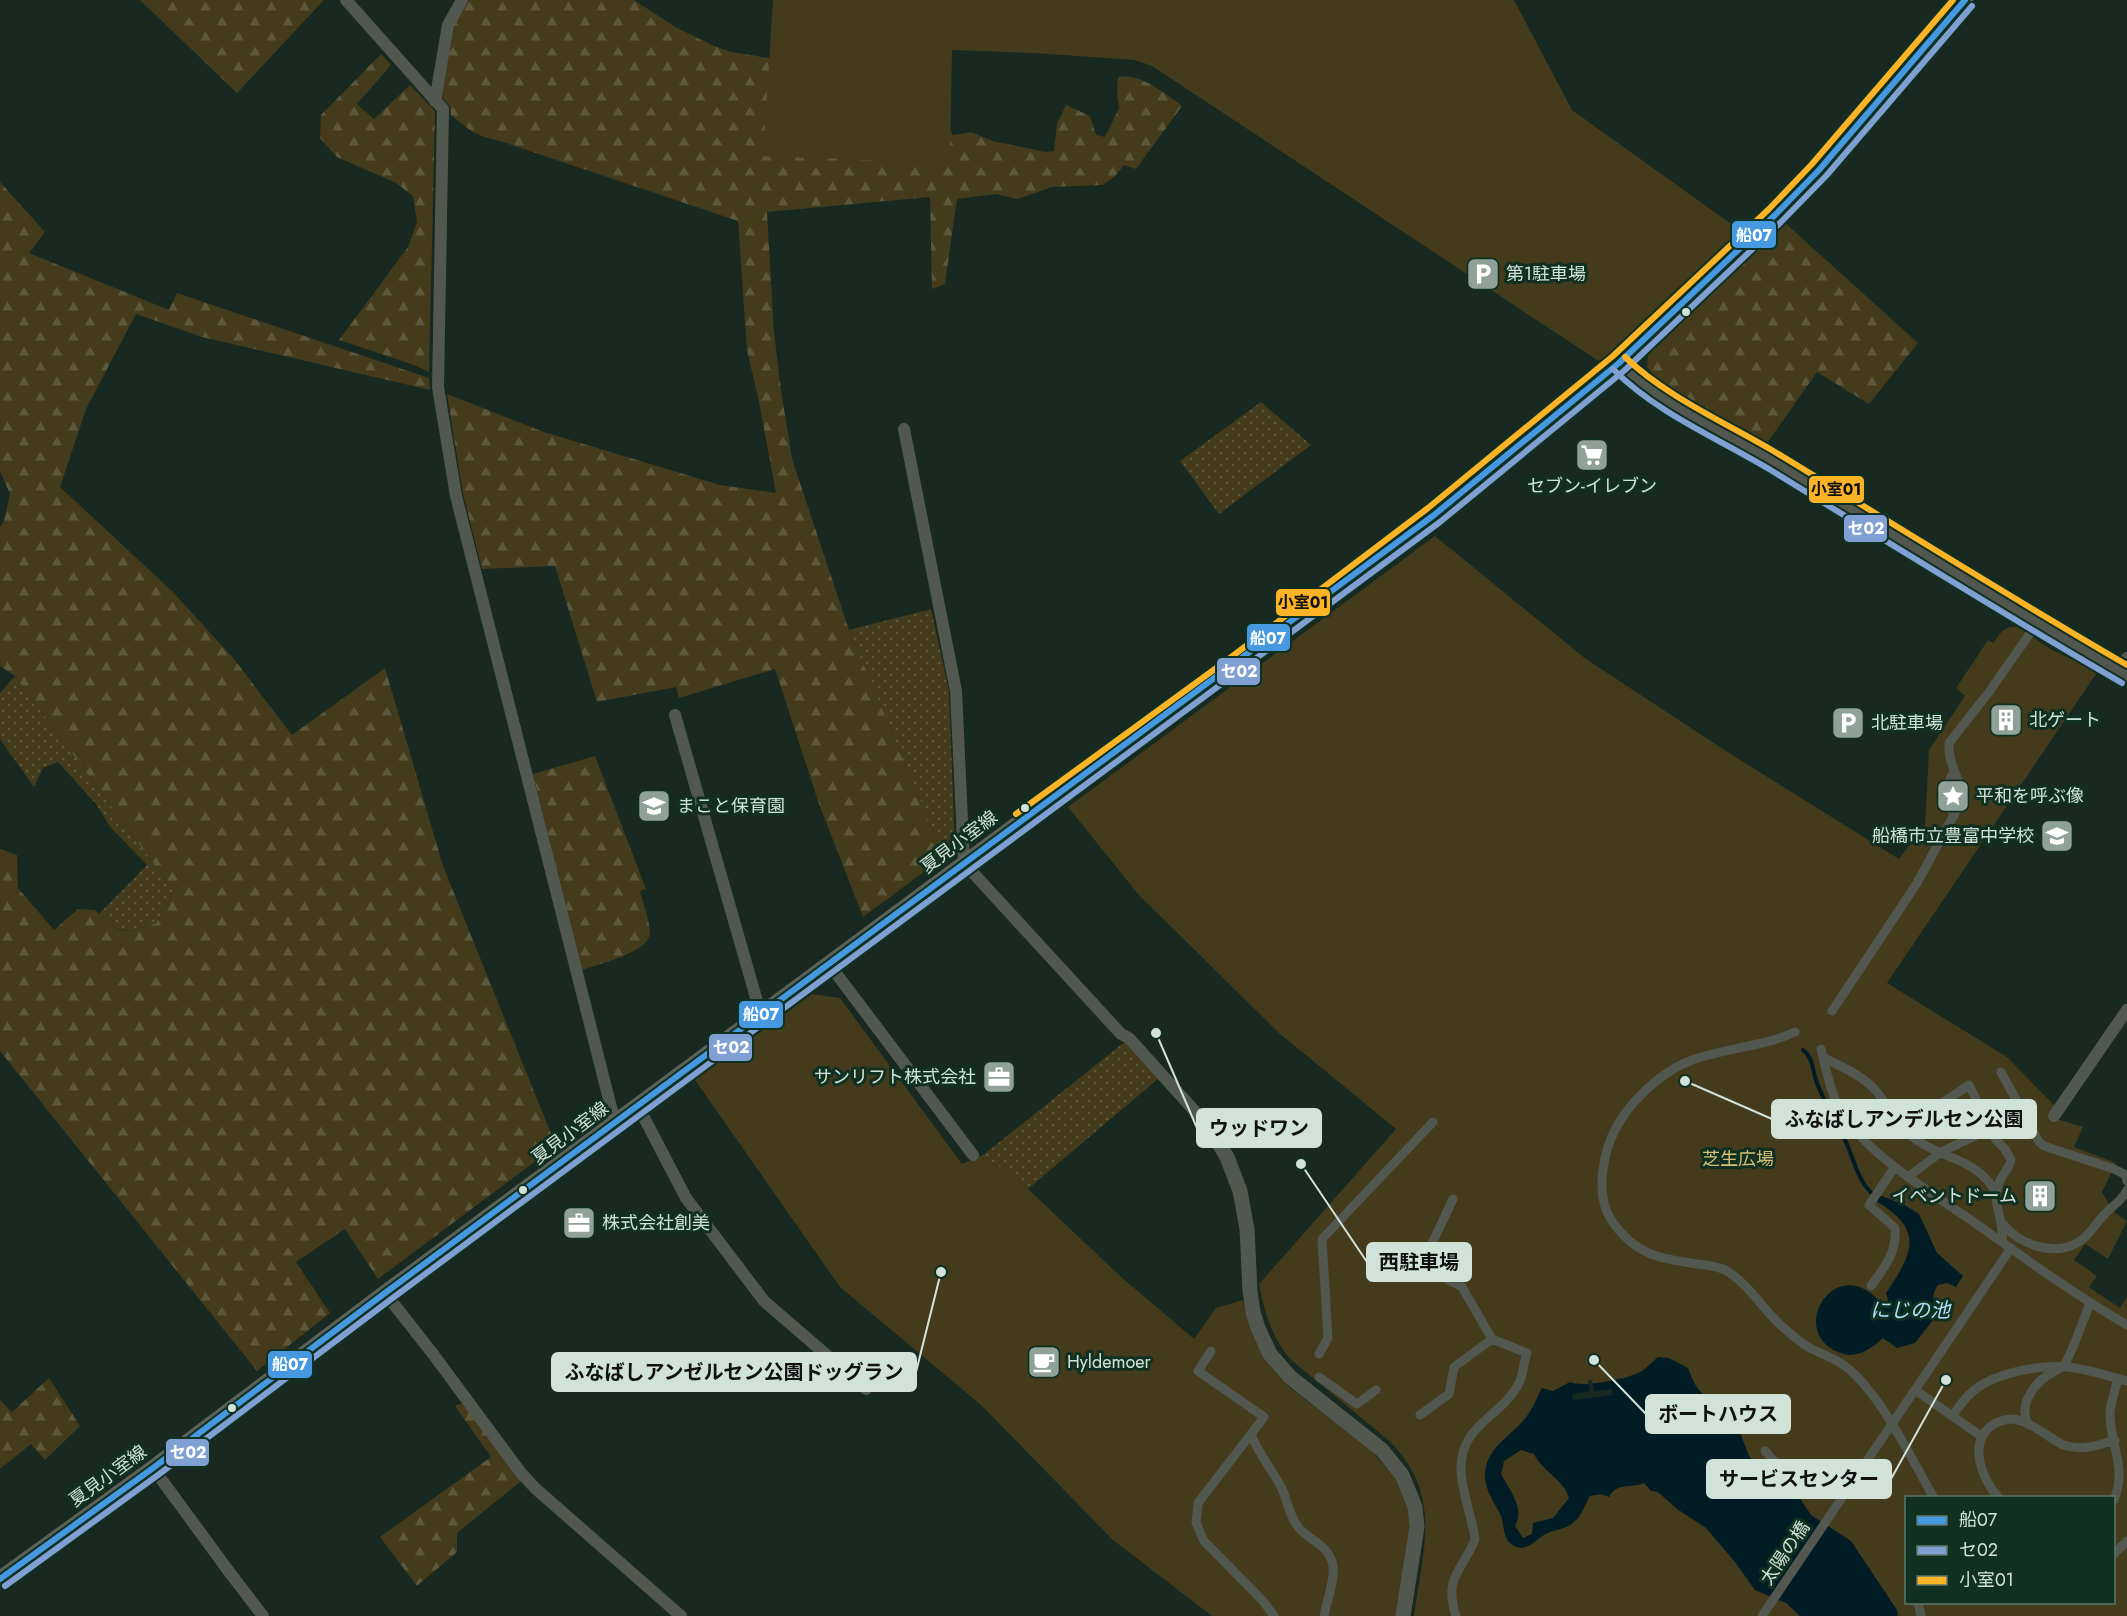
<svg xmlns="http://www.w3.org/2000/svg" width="2127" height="1616" font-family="Jost,'Noto Sans JP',sans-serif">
<defs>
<pattern id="grass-dots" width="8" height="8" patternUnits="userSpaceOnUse" patternTransform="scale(1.5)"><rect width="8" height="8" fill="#433b1b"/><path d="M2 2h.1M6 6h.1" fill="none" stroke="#5d573b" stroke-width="1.8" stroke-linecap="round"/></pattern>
<pattern id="forest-firs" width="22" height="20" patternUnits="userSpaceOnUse" patternTransform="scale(1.5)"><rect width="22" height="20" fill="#433b1b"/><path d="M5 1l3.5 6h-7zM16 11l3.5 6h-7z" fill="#5d573b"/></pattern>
</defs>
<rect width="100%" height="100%" fill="#172920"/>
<path fill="url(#grass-dots)" d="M 1261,402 L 1311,445 L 1219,514 L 1180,461 Z
M 931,609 L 949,691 L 955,849 L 944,857 L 849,630 Z
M 15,676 L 174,891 L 156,923 C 127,932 123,937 99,914 L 147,865 L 111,828 L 96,804 L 58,762 L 43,768 L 34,787 L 0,739 L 0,693 Z
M 1127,1040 L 1159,1078 L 1028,1189 L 983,1155 Z"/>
<path fill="url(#forest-firs)" d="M 140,0 L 324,0 L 237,93 Z
M 469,0 L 634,0 L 677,28 L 712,45 L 731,52 L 774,59 L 949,66 L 950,130 L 953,135 L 971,132 L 993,141 L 1045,152 L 1054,151 L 1057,124 L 1066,105 L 1090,116 L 1096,135 L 1105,137 L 1119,108 L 1117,95 L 1118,77 C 1139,72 1166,94 1182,106 L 1136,169 L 1124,165 L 1115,176 L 1103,185 L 1052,187 L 1018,199 L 996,194 L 957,199 L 945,284 L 932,289 L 930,197 L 767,212 L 774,332 L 781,390 L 792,459 L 848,627 L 944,857 L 863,917 L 819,804 L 775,669 L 679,698 L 676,687 L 597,702 L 555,566 L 482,569 L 463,494 L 447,394 L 544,432 L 720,485 L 776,493 L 759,402 L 747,350 L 738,221 L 500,141 C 476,136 470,131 451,115 L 450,106 L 441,96 L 452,26 Z
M 381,54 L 391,65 L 357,104 L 374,119 L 410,85 L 435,111 L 429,372 L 414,365 L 339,340 L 408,247 L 417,222 L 413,196 L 396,183 L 337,157 L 320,138 L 321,115 Z
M 0,182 L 45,232 L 29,253 L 169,310 L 177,293 L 429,378 L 430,390 L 202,337 L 136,314 L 86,409 L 60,487 L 173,592 L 234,659 L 292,735 L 385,668 L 443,866 L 556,1146 L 378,1279 L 345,1229 L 296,1262 L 330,1313 L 257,1371 L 0,1051 L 0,849 L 17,855 L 18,888 L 54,930 L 78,909 L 95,910 C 122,936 122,934 156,923 L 174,891 L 15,676 L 0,666 L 0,527 L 4,521 L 10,494 L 0,471 Z
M 1784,222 L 1918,343 L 1869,404 L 1817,372 L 1765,446 L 1659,383 L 1647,367 L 1648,353 L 1652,348 Z
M 595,756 L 646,889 L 640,891 C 642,900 653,929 649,937 C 642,954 599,964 582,970 L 533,774 Z
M 49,1378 L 80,1426 L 45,1460 L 31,1444 L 0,1469 L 0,1400 L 12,1412 Z
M 463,1403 L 521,1481 L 457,1533 L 457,1552 L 417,1586 L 380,1537 L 491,1457 L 455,1406 Z"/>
<path fill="#433b1b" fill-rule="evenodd" d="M 773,0 L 1514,0 L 1572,110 L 1741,231 L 1631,337 L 1603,361 L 1597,360 L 1152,66 L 1135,60 L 1034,53 L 952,50 L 950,163 L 763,156 Z
M 1435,536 L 1586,659 L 1729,753 L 1899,859 L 1925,825 L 1929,750 L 1965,696 L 1956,688 L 1988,640 L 1993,643 C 2000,634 2004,625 2017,627 L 2052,650 L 2098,671 L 1887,983 L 2007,1057 L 2055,1106 L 2057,1119 L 2083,1127 L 2074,1147 L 2116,1163 L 2102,1192 L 2113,1211 L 2127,1221 L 2108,1259 L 2085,1244 L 2074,1260 L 2097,1276 L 2089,1287 L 2120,1308 L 2127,1296 L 2127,1616 L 1414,1616 C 1423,1548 1444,1493 1387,1439 L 1290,1359 C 1272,1337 1264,1312 1259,1284 L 1396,1129 L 1279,1033 L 1138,894 L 1068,807 ZM 1906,1498 L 2114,1498 L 2114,1602 L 1906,1602 Z
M 812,994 L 840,998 L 962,1164 L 983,1155 L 1028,1189 L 1119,1275 L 1194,1339 L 1216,1308 L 1243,1300 C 1249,1333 1264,1362 1288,1386 L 1369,1448 L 1395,1478 L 1408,1509 L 1411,1527 L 1397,1616 L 1212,1616 L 1113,1540 L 981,1405 L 840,1287 L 695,1080 Z"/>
<path fill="#021c26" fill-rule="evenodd" d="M 1879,1195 L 1903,1204 L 1919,1214 L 1937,1253 L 1963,1276 L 1956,1287 L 1947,1283 L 1938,1285 C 1930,1297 1933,1304 1944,1313 L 1938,1321 L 1933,1320 L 1915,1343 L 1897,1348 L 1883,1338 C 1870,1350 1855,1360 1838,1352 C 1785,1330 1839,1246 1884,1307 L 1888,1300 L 1886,1293 C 1913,1253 1925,1230 1876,1201 Z
M 1658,1357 L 1669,1358 L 1688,1368 C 1694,1384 1701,1400 1720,1400 L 1725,1404 L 1726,1414 L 1741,1435 L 1749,1456 L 1772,1481 L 1797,1494 L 1811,1515 L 1851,1541 L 1897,1610 L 1898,1616 L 1800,1616 L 1786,1603 L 1755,1590 L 1735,1562 L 1706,1528 L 1677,1509 L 1658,1492 L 1651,1491 L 1644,1483 C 1630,1489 1617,1482 1609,1497 L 1601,1494 L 1590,1496 C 1584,1505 1583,1515 1574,1522 C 1566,1530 1553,1529 1544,1535 C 1534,1541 1523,1556 1509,1542 C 1503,1536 1504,1524 1501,1516 C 1495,1503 1484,1489 1485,1474 C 1487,1445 1512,1437 1527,1416 C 1533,1408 1537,1397 1542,1388 L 1553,1391 L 1570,1382 C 1583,1388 1627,1379 1640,1372 C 1646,1369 1653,1361 1658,1357 ZM 1521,1450 L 1534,1454 C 1542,1471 1565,1481 1569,1498 L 1553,1518 L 1533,1523 L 1532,1534 L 1523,1538 L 1515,1526 C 1525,1508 1510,1491 1501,1474 L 1504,1461 Z"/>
<path fill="#172920" d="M 1588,1380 L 1592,1380 L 1594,1391 L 1612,1389 L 1613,1395 L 1573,1400 L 1572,1394 L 1590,1391 Z"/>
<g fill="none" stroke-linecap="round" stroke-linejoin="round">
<path stroke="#021c26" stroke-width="4" d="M 1803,1050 C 1814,1058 1812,1071 1817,1083 C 1825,1104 1836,1122 1846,1142 C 1854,1160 1858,1182 1874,1195"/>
<path stroke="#525750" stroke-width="9" d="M 1954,771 C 1944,788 1946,799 1954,816
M 1832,1011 L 1917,883 L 1961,802 C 1964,782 1947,765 1949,743 L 1989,692 L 2031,632
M 1795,1032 C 1754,1051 1705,1047 1667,1073 C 1648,1086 1628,1106 1617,1126 C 1603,1151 1594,1195 1612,1221 C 1635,1255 1659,1258 1697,1264 C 1707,1265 1718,1266 1727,1271 C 1751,1286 1764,1312 1785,1329 C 1792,1335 1801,1343 1810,1348 C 1824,1355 1838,1359 1850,1370 C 1883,1399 1911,1458 1934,1498
M 1821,1049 C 1827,1073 1831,1097 1845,1118 C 1873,1157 1928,1191 1968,1218 C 2020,1255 2072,1293 2127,1325
M 1823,1057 C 1841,1067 1863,1075 1877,1092 C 1890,1108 1899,1129 1918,1141 C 1946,1160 1978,1159 1996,1193
M 2001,1072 L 2039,1142 L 2044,1146 L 2114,1169 L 2126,1175 L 2127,1181
M 1904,1129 L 1969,1085 L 1996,1140 L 2005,1149 L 2011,1160 C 2009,1170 2000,1176 1998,1186 C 1992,1205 2005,1223 2002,1242
M 1908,1177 L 1941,1152 L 1990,1129
M 1453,1199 L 1429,1250 L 1434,1272 L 1462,1287 L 1492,1339
M 2003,1224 C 2022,1247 2059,1258 2083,1239 C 2092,1231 2097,1222 2105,1214 C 2113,1205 2122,1201 2127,1190
M 1871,1286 C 1885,1267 1897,1252 1895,1228 L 1869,1205 L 1895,1167
M 1211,1351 L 1198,1371 L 1264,1417 L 1198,1503 L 1196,1523 L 1204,1541 L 1263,1601 L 1274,1616
M 1319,1354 L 1328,1338 L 1322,1239 L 1433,1122
M 1319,1377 L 1357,1404 L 1376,1390
M 1915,1390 L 1981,1436
M 1420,1415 L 1449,1394 L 1454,1367 L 1492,1339 L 1527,1353 C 1523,1363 1524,1375 1518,1385 C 1501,1417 1459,1425 1461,1471 C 1462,1494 1472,1516 1475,1539 C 1463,1571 1443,1576 1456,1616
M 1952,1416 C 1958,1409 1963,1400 1970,1394 C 1989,1374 2040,1364 2068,1367 C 2087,1369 2108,1376 2127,1381
M 2028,1424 C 2018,1405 2034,1383 2050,1374 C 2055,1370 2062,1369 2065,1364 C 2075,1345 2082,1323 2090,1303
M 1251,1434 C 1259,1456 1274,1471 1283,1491 C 1288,1503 1290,1519 1300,1529 C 1312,1542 1330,1546 1333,1566 C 1335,1579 1327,1601 1324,1616
M 1765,1451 C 1776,1464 1786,1475 1803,1479
M 1999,1498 C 1982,1480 1968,1444 1991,1426 C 1997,1422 2005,1419 2013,1419 C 2030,1421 2048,1437 2063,1445 C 2082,1451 2097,1446 2115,1440
M 2114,1500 C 2127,1468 2111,1448 2110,1415 C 2110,1403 2115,1391 2118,1379
M 2114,1554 L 2127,1541
M 1918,1602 L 1921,1616
M 1762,1616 L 2011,1248"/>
<path stroke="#525750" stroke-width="12" d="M 346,0 L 443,109 L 438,387 L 456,496 L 615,1123
M 435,101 L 448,25 L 462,0
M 904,429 L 956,691 L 964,863 L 1121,1034 L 1129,1038 L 1209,1127
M 2118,670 L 2127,658
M 675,715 L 761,1015
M 829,964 L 973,1155
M 638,1106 L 686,1198 L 764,1301 L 866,1389
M 2054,1116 L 2127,1010
M 385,1293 L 433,1354 L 521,1473 L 536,1489 L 681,1616
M 153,1468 L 230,1573 L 263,1616"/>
<path stroke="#525750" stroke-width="15" d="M 1619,363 L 1635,379 L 1647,388 L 1769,459 L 2020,613 L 2127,675
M 1209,1127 L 1227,1157 L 1240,1191 L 1247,1229 L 1250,1291 L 1253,1312 L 1258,1328 L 1270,1354 L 1290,1377 L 1382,1450 L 1402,1475 L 1409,1492 L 1415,1507 L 1417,1527 L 1403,1616"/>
<path stroke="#5c6159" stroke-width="16" d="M 0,1579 L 153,1468 L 385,1293 L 1434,515 L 1619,363 L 1775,215 L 1819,170 L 1965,0"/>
<defs>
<path id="bus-1" d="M 0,1579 L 153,1468 L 385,1293 L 1434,515 L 1619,363 L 1775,215 L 1819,170 L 1965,0"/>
<path id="bus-2" d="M 1613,369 C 1655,412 1717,438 1769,469 C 1886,541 2003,614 2122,683
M 5,1586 L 158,1475 L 390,1300 L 1440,522 L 1625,370 L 1781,222 L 1826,176 L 1972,6"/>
<path id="bus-3" d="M 1625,357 C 1665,396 1726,423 1775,452 C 1892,523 2008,596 2127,665
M 1016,814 L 1230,658 L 1428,508 L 1613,356 L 1769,209 L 1812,164 L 1953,0"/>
</defs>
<use href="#bus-1" stroke="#103021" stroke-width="10"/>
<use href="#bus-2" stroke="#103021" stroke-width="10"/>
<use href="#bus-3" stroke="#103021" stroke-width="10"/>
<use href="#bus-1" stroke="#4699e1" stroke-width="6"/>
<use href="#bus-2" stroke="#80a0d3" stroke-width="6"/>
<use href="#bus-3" stroke="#fcb426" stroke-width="6"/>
</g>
<defs>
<symbol id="parking-square" viewBox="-11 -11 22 22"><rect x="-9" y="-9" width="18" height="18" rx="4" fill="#90a198" stroke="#103021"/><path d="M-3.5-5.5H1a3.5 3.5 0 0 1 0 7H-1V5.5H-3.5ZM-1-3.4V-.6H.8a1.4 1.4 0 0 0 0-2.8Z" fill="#fff"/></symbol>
<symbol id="supermarket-square" viewBox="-11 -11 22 22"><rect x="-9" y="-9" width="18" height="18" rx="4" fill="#90a198" stroke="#103021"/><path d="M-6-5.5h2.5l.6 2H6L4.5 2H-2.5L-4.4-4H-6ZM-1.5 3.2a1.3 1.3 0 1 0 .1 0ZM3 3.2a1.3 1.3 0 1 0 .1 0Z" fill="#fff"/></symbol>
<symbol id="building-square" viewBox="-11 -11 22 22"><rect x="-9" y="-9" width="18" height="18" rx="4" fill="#90a198" stroke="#103021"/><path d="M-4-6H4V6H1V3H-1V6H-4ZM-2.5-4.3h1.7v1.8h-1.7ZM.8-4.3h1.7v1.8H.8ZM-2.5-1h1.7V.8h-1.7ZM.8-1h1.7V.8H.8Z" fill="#fff"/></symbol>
<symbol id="sight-square" viewBox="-11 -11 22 22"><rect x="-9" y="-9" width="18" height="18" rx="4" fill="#90a198" stroke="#103021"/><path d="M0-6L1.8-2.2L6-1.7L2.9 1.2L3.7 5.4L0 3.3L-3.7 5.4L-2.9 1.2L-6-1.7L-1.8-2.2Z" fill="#fff"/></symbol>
<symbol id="school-square" viewBox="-11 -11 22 22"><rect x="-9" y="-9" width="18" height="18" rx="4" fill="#90a198" stroke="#103021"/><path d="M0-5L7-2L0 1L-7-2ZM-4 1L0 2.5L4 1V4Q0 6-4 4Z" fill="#fff"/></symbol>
<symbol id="office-square" viewBox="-11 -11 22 22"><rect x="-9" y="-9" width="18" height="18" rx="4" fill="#90a198" stroke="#103021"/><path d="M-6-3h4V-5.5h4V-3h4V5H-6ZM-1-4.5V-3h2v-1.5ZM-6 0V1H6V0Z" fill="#fff"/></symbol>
<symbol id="cafe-square" viewBox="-11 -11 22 22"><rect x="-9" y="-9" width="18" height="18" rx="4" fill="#90a198" stroke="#103021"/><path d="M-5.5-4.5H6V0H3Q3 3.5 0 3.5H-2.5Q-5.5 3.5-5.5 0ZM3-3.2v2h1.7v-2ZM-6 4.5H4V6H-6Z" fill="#fff"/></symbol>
</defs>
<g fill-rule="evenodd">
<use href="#parking-square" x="1464" y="255" width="38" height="38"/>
<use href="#supermarket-square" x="1573" y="436" width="38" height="38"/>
<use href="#building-square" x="1987" y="701" width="38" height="38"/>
<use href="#parking-square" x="1829" y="704" width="38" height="38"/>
<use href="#sight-square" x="1934" y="777" width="38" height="38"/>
<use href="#school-square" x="635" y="787" width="38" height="38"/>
<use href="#school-square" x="2038" y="817" width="38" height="38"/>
<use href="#office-square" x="980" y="1058" width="38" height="38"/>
<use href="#building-square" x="2021" y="1177" width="38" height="38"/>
<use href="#office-square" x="560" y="1204" width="38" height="38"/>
<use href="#cafe-square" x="1025" y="1343" width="38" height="38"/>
</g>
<g fill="#d1e2d8" stroke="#103021" stroke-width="2">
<circle cx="1686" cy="312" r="5"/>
<circle cx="1025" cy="808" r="5"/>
<circle cx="523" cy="1190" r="5"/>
<circle cx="232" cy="1408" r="5"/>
</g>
<g text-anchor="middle" stroke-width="6" stroke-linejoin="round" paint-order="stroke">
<g font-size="18" fill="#d1e2d8" stroke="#103021" text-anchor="start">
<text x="1506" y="280">第1駐車場</text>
<text x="1592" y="492" text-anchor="middle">セブン-イレブン</text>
<text x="2029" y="726">北ゲート</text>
<text x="1871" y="729">北駐車場</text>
<text x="1976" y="802">平和を呼ぶ像</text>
<text x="677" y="812">まこと保育園</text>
<text x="2034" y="842" text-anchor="end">船橋市立豊富中学校</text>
<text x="976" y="1083" text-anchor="end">サンリフト株式会社</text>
<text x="2017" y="1202" text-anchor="end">イベントドーム</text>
<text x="602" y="1229">株式会社創美</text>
<text x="1067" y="1368">Hyldemoer</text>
</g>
<g font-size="18" fill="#d1e2d8" stroke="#103021">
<text transform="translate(959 842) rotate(-37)" y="6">夏見小室線</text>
<text transform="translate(570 1133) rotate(-37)" y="6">夏見小室線</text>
<text transform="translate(108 1476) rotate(-36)" y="6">夏見小室線</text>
<text transform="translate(1785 1553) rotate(-56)" y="6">太陽の橋</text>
</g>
<g font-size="18" fill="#d8bf74" stroke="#103021">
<text x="1738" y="1165">芝生広場</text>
</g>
<g font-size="20" font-style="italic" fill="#b1e1f8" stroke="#103021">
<text x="1910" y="1317">にじの池</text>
</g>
</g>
<path fill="none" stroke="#d1e2d8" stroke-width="2" d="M1685 1081L1772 1119M1156 1033L1197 1128M1301 1164L1367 1262M941 1272L916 1372M1594 1360L1646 1414M1946 1380L1891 1479"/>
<g fill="#d1e2d8" stroke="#103021" stroke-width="2">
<circle cx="1685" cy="1081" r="6"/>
<circle cx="1156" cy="1033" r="6"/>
<circle cx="1301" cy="1164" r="6"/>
<circle cx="941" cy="1272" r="6"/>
<circle cx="1594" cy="1360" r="6"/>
<circle cx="1946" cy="1380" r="6"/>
</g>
<g fill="#d1e2d8" stroke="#d1e2d8" stroke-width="2">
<rect x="1772" y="1100" width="264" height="38" rx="6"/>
<rect x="1197" y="1109" width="124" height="38" rx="6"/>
<rect x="1367" y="1243" width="104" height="38" rx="6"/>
<rect x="552" y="1353" width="364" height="38" rx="6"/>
<rect x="1646" y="1395" width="144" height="38" rx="6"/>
<rect x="1707" y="1460" width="184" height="38" rx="6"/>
</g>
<g font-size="20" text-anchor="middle" font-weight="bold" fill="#111">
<text x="1904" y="1126">ふなばしアンデルセン公園</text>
<text x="1259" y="1135">ウッドワン</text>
<text x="1419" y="1269">西駐車場</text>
<text x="734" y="1379">ふなばしアンゼルセン公園ドッグラン</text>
<text x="1718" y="1421">ボートハウス</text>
<text x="1799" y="1486">サービスセンター</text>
</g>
<g stroke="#103021" stroke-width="2">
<rect x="1731" y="220" width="46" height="29" rx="6" fill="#4699e1"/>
<rect x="1808" y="475" width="57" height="29" rx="6" fill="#fcb426"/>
<rect x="1843" y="514" width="45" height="29" rx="6" fill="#80a0d3"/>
<rect x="1275" y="588" width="56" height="29" rx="6" fill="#fcb426"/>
<rect x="1246" y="623" width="45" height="29" rx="6" fill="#4699e1"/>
<rect x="1216" y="657" width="45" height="29" rx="6" fill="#80a0d3"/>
<rect x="738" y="1000" width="46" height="29" rx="6" fill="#4699e1"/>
<rect x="708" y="1033" width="45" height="29" rx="6" fill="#80a0d3"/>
<rect x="267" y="1350" width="46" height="29" rx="6" fill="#4699e1"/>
<rect x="165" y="1438" width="45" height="29" rx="6" fill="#80a0d3"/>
</g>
<g font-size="16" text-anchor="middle" font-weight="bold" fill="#fff">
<text x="1754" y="241">船07</text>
<text x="1866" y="534">セ02</text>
<text x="1268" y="644">船07</text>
<text x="1239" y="677">セ02</text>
<text x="761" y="1020">船07</text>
<text x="731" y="1053">セ02</text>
<text x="290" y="1370">船07</text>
<text x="188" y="1458">セ02</text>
</g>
<g font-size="16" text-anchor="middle" font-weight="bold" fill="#111">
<text x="1836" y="495">小室01</text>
<text x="1303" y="608">小室01</text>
</g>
<rect x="1905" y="1496" width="210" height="108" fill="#103021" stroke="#5d776a" stroke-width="1.5"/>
<rect x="1917" y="1516" width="30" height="9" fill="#4699e1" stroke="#5d776a" stroke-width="1.5"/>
<text x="1959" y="1526" font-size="18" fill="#d1e2d8">船07</text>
<rect x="1917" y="1546" width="30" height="9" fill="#80a0d3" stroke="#5d776a" stroke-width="1.5"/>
<text x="1959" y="1556" font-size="18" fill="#d1e2d8">セ02</text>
<rect x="1917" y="1576" width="30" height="9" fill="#fcb426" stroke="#5d776a" stroke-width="1.5"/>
<text x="1959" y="1586" font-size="18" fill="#d1e2d8">小室01</text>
</svg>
